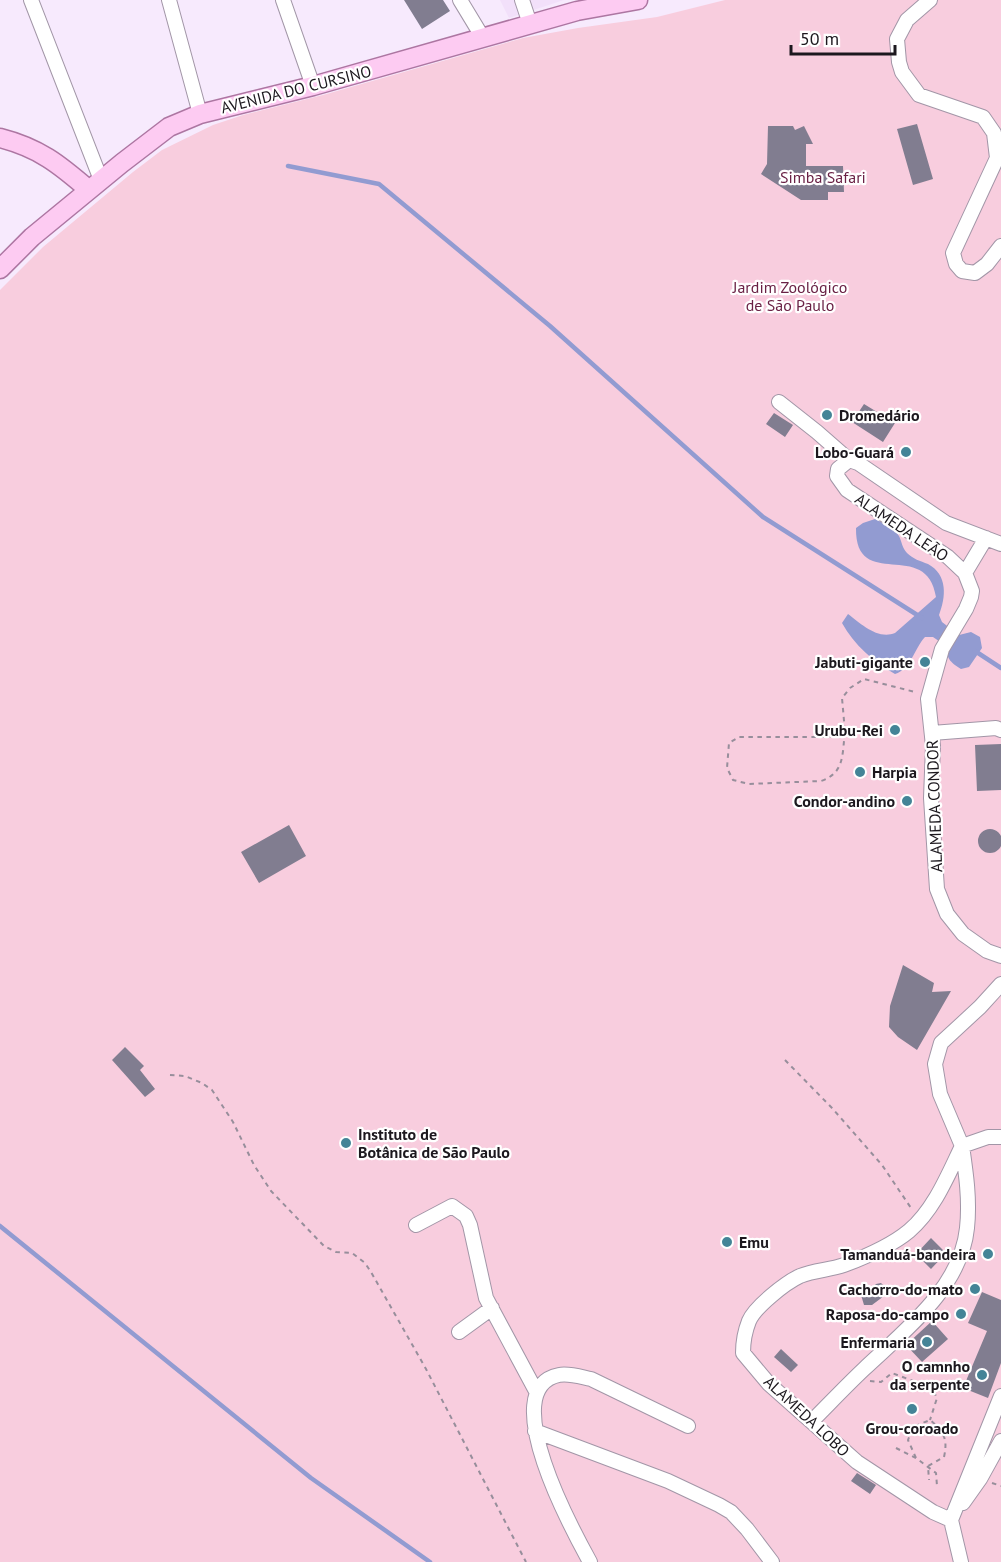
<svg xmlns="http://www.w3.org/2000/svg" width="1001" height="1562" font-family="'PT Sans',sans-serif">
<rect width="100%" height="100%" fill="#f7eafd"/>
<path fill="#f2e0fa" d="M 500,0 L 564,0 L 509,18 Z"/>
<path fill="#f8cdde" d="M 725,0 L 1001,0 L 1001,1562 L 0,1562 L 0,290 L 43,247 L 133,172 L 162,150 L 213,125 L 243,115 L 323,95 L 523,38 L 578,28 L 657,17 Z"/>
<path fill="#929bd1" d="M 875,519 C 883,523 894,528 899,536 C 902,542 902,548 907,553 C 913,559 920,561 928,564 C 948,575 946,597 939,615 L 942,622 L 959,635 L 971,632 L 980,637 L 982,648 L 969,667 L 961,669 C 953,664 944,658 949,648 L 933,637 L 925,637 C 914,649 911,669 895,674 C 874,662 854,645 842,623 L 848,614 C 861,624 878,640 895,633 L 936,597 C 927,537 855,593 856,528 L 863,523 Z"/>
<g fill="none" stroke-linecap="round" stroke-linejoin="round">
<path stroke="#929bd1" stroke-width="4.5" d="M 288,166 L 379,184 L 550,326 L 763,517 L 922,618
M 975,651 L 1001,668
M 0,1226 L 311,1478 L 430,1562"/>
</g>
<path fill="#817d90" d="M 404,0 L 443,0 L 450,11 L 422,29 Z
M 917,124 L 933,179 L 913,185 L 897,129 Z
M 768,126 L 793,126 L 795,130 L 804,126 L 813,144 L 806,144 L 806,166 L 843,166 L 844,192 L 828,192 L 828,200 L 801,200 L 761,174 L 767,164 Z
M 864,404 L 895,423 L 883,442 L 852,422 Z
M 774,413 L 793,425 L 785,437 L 766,424 Z
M 1001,744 L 1001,790 L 977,791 L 975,745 Z
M 289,825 L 306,856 L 259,883 L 241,852 Z
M978 841a12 12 0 1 1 24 0a12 12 0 1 1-24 0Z
M 903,965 L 934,983 L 932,992 L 951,991 L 917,1050 L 898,1037 L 889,1027 L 890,1006 Z
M 125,1047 L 144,1066 L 140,1070 L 155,1089 L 145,1097 L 112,1060 Z
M 931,1238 L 946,1253 L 931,1269 L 916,1254 Z
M 881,1283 L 887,1289 L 884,1296 L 872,1305 L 864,1305 L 861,1295 L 876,1284 Z
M 982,1292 L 1001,1300 L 1001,1363 L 988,1398 L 963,1388 L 987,1331 L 968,1323 Z
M 932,1321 L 948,1339 L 922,1362 L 906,1345 Z
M 781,1349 L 798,1365 L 791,1372 L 774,1357 Z
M 857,1473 L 876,1485 L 870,1494 L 851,1481 Z"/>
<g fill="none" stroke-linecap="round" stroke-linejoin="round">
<defs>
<path id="minor" d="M 31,0 L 101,180
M 169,0 L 200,114
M 283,0 L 313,86
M 460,0 L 483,38
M 522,0 L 530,24
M 930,0 L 907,20 L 897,39 L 899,62 L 902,72 L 919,95 L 983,117 L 994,133 L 997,158 L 953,253 L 956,264 L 962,271 L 975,273 L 987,264 L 1001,246
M 779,402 L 817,432 L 849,460
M 1001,544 L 946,523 L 858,463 L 849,460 L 838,469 L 837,476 L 847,490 L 948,557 L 965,573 L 972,591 L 971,597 L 966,609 L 942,649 L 928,699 L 933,746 L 931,798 L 937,889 L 947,914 L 963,934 L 987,951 L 1001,956
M 965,573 L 986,538
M 932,733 L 996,728 L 1001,730
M 1001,984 L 980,1007 L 941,1043 L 935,1064 L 940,1094 L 962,1146 L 988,1137 L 1001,1137
M 416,1225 L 452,1206 L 466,1216 L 470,1225 L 486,1298 L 537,1393
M 459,1332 L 492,1308
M 812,1421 C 829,1404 846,1386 864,1369 C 904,1331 961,1288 967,1228 C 970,1200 966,1173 962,1146
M 535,1431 L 668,1481 L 719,1505 L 731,1512 L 747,1529 L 772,1562
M 963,1503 L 980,1479 L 1001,1441
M 951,1520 L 933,1512 L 857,1462 L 769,1384 L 743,1353 C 743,1342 745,1331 749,1321 C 755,1307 785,1283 800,1276 C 814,1270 830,1270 844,1265 C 865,1257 891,1246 909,1231 C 934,1210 948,1175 962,1146
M 590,1562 C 574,1533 494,1388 559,1375 C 569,1373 581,1377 591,1379 L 688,1426
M 961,1562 L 951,1520 L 1001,1396"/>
<path id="major" d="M 0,138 C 39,148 59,164 89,190
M 0,269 L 32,237 L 122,163 L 169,127 L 200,114 L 313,86 L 577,11 L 638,0"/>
</defs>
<use href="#minor" stroke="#a296a7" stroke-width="16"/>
<use href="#major" stroke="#ad76a2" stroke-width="21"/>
<path stroke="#978e9b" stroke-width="2" stroke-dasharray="4.5 4.5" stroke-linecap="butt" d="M 845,732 C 842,754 845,773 821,781 L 749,784 L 733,780 L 727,768 L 729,743 L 739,737 L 829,737 L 845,732 L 842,698 L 850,688 L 864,679 L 915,692
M 785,1060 L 832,1108 L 882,1165 L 911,1208
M 170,1075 L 185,1076 L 202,1083 L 212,1090 L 233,1122 L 254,1165 L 271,1191 L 324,1246 L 336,1252 L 352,1253 L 365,1263 L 371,1272 L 426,1369 L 526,1562
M 870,1381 L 881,1382 L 892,1373 L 932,1388 L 937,1398 L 930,1420
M 896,1448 L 916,1458 L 936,1473 L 937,1486
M 916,1458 L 908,1440 L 913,1427 L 930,1420 C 944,1432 948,1439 944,1457 L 928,1466 L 929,1480
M 992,1483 L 1001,1486"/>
<use href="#minor" stroke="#fff" stroke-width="14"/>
<use href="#major" stroke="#fdcbf2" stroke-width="18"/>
</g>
<g fill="#448497" stroke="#fff" stroke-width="2">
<circle cx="827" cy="415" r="6"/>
<circle cx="906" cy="452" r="6"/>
<circle cx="925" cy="662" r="6"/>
<circle cx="895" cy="730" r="6"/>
<circle cx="860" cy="772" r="6"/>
<circle cx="907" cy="801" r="6"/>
<circle cx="346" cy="1143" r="6"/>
<circle cx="727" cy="1242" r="6"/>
<circle cx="988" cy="1254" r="6"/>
<circle cx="975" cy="1289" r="6"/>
<circle cx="961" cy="1314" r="6"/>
<circle cx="927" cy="1342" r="6"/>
<circle cx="982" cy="1375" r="6"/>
<circle cx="912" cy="1409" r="6"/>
</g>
<g text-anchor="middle" stroke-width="4.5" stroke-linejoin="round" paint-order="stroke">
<g font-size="16" fill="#1c181e" stroke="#fff">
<text transform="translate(296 89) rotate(-14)" y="6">AVENIDA DO CURSINO</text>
<text transform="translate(902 527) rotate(34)" y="6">ALAMEDA LEÃO</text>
<text transform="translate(934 806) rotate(-92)" y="6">ALAMEDA CONDOR</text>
<text transform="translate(807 1416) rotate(43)" y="6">ALAMEDA LOBO</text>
</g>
<g font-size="16" fill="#6a2145" stroke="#fff">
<text x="823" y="183">Simba Safari</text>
<text x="790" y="293">Jardim Zoológico<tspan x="790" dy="18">de São Paulo</tspan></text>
</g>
<g font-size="16" font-weight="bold" fill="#1c181e" stroke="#fff" text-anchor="end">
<text x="839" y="421" text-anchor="start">Dromedário</text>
<text x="894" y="458">Lobo-Guará</text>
<text x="913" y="668">Jabuti-gigante</text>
<text x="883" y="736">Urubu-Rei</text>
<text x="872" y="778" text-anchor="start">Harpia</text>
<text x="895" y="807">Condor-andino</text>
<text x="358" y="1140" text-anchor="start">Instituto de<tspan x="358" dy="18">Botânica de São Paulo</tspan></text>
<text x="739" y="1248" text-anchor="start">Emu</text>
<text x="976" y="1260">Tamanduá-bandeira</text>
<text x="963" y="1295">Cachorro-do-mato</text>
<text x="949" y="1320">Raposa-do-campo</text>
<text x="915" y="1348">Enfermaria</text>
<text x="970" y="1372">O camnho<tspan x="970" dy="18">da serpente</tspan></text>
<text x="912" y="1434" text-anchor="middle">Grou-coroado</text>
</g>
</g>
<path d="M791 45v9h104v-9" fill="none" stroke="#1c181e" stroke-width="3"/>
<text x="800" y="45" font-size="18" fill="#1c181e" stroke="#ffffff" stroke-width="4.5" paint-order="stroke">50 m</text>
</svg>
